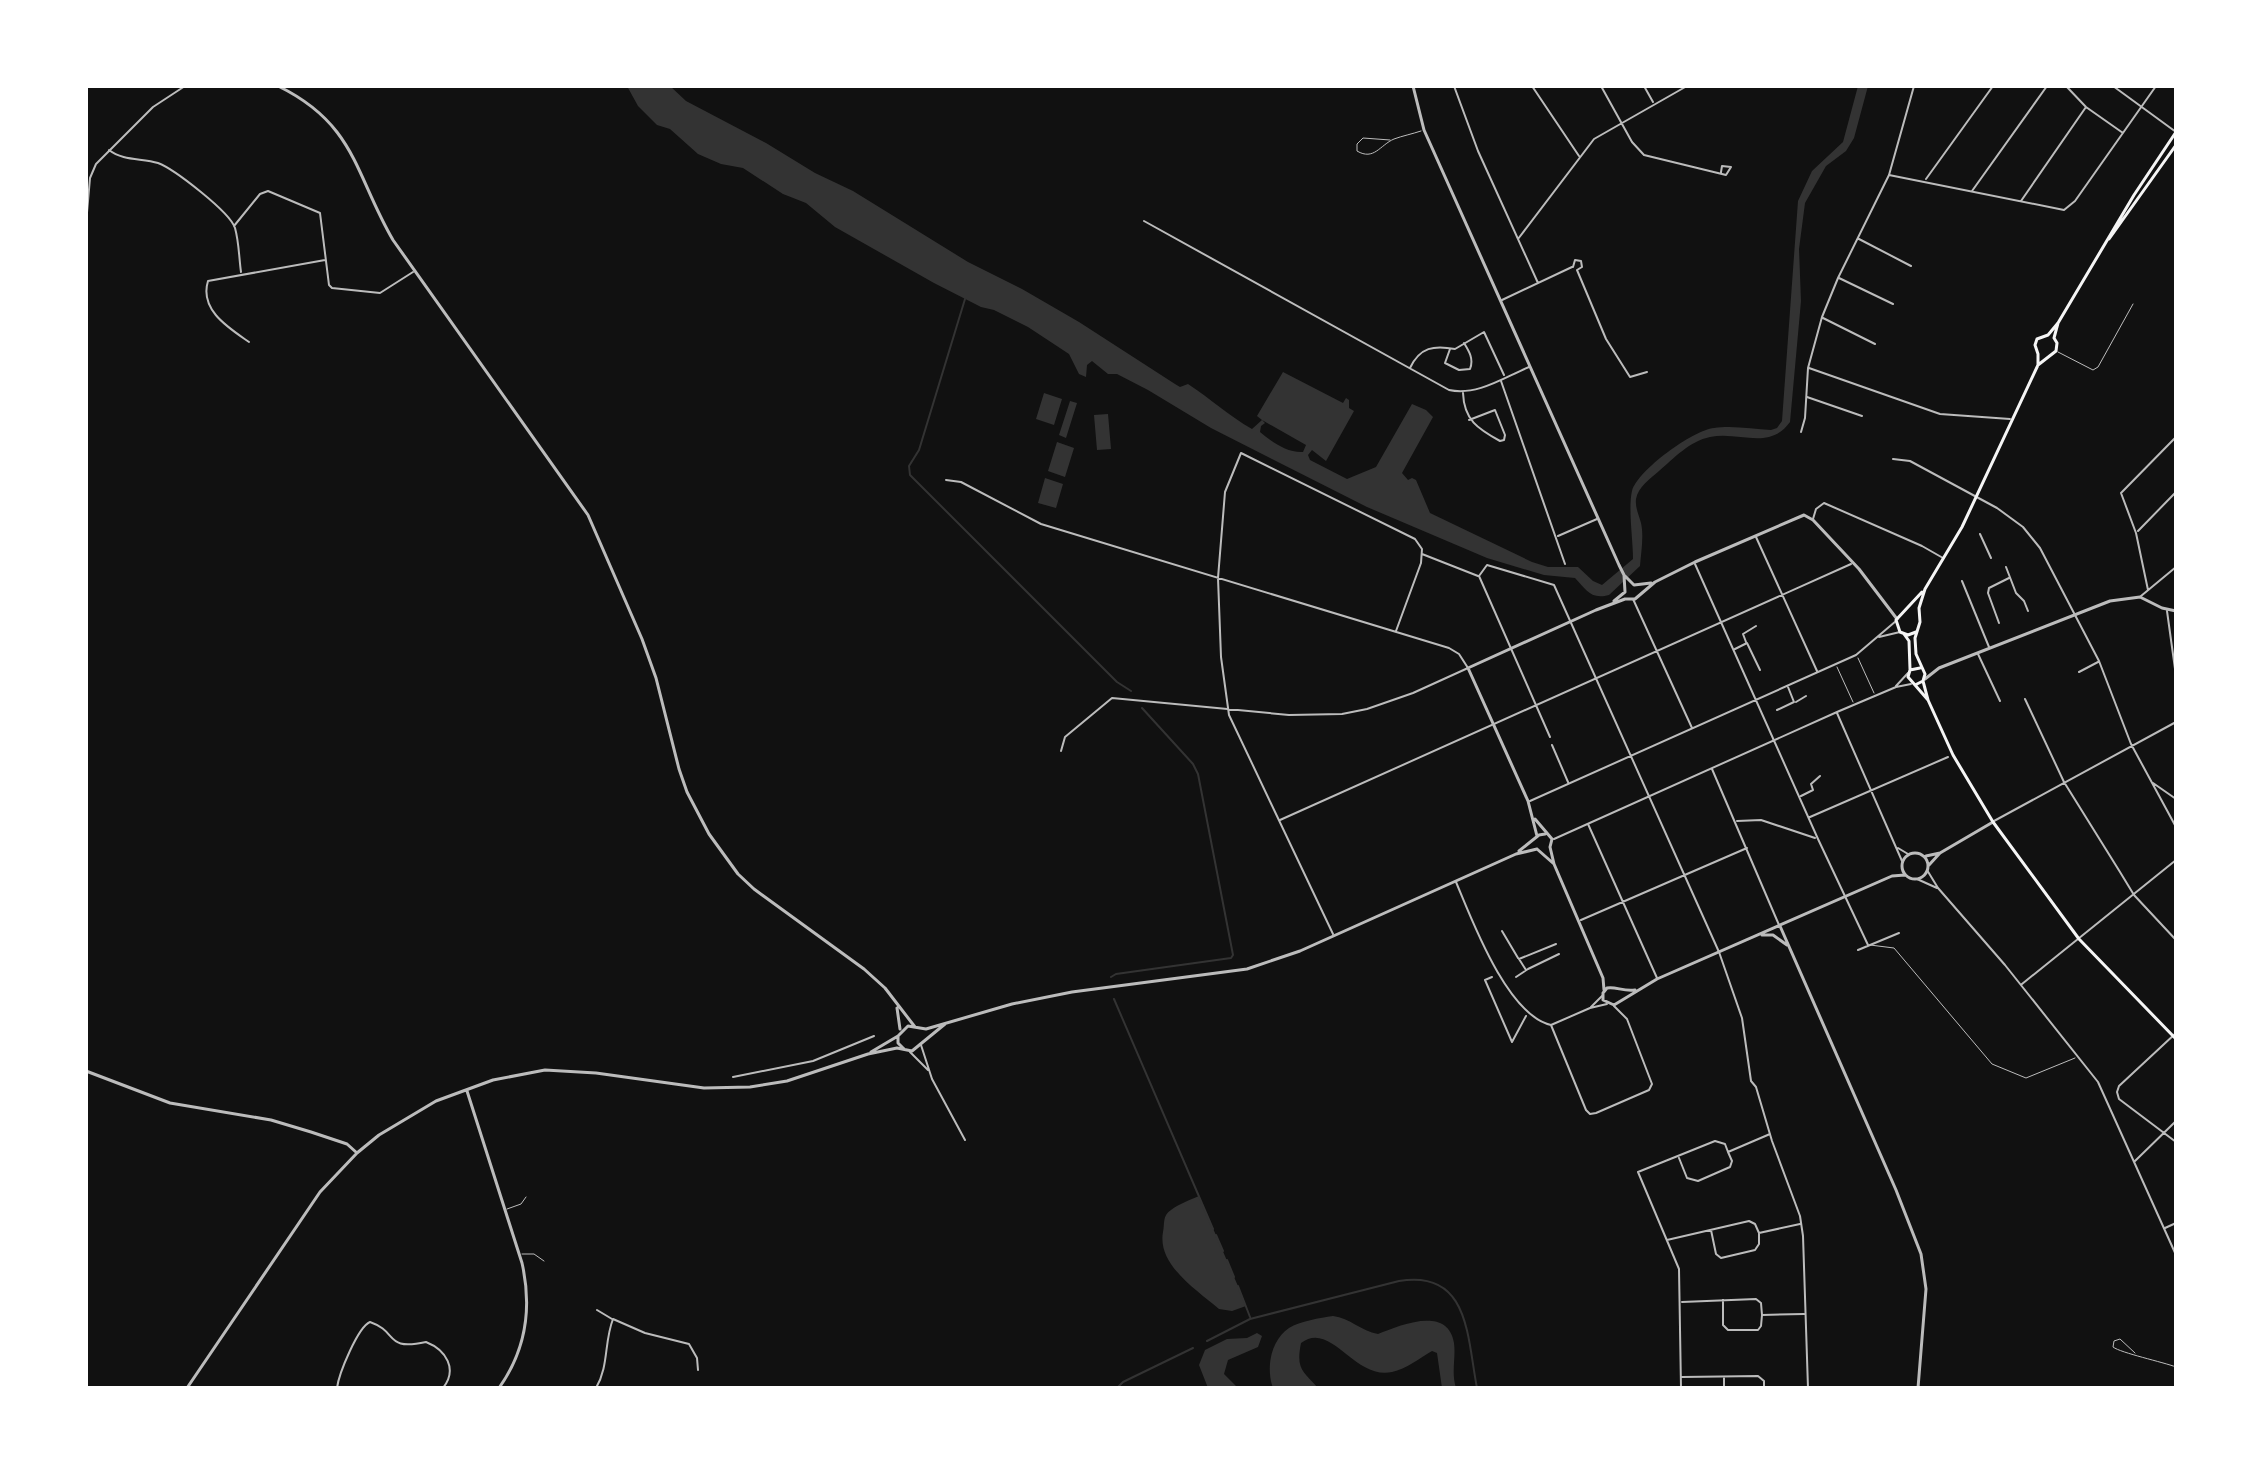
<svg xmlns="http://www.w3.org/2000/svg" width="2262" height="1474" font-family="Rubik,sans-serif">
<rect width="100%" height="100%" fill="#111"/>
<path fill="#333" fill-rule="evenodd" d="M 627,86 L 670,86 L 686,101 L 766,143 L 815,173 L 853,191 L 968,262 L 1022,289 L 1079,322 L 1175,384 L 1180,387 L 1188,384 C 1211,399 1229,416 1252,429 L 1262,420 L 1257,416 L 1283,372 L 1343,403 L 1346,398 L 1349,400 L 1349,408 L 1354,411 L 1326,461 L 1312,450 L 1308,455 L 1310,460 L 1347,479 L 1376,467 L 1412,404 L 1426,410 L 1433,417 L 1402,473 L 1408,480 L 1412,478 L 1416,480 L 1430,513 L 1532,562 L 1548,567 L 1578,567 L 1593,581 L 1602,585 L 1633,559 C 1633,540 1628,508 1632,491 C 1638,470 1693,430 1714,428 C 1732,425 1753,429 1771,430 L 1777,428 L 1782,421 L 1798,201 L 1812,171 L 1843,142 L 1858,86 L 1868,86 L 1854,138 L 1846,151 L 1826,166 L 1805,203 L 1799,249 L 1801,301 L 1790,422 C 1769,451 1740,431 1710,437 C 1690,441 1674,458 1659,471 C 1650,479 1638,487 1636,499 C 1635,508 1639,515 1641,523 C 1644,536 1641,553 1640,566 L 1609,595 C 1590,600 1586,589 1575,578 L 1544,575 L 1487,558 L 1367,507 L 1211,428 L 1148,390 L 1117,374 L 1108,374 L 1092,361 L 1087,365 L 1086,377 L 1079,374 L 1069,354 L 1028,327 L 994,310 L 981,307 L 934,283 L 835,227 L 806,203 L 783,194 L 743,168 L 721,164 L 698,154 L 670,129 L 657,125 L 638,106 ZM 1262,420 L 1306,445 L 1303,452 C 1287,453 1272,442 1260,432 L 1261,426 L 1265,423 Z
M 1044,393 L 1062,399 L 1054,425 L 1036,419 Z
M 1070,401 L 1077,403 L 1066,438 L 1059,435 Z
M 1108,414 L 1111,449 L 1097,450 L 1094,415 Z
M 1057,442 L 1074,448 L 1065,477 L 1048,471 Z
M 1045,478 L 1063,484 L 1056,508 L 1038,503 Z
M 1199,1196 L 1244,1300 L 1246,1306 L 1232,1311 L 1219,1309 C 1197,1290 1157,1265 1163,1232 C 1165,1223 1162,1216 1171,1210 C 1179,1204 1190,1200 1199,1196 Z
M 1333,1316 C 1350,1318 1361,1331 1378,1334 C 1400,1325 1448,1305 1454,1343 C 1456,1359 1451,1372 1456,1388 L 1442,1388 L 1437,1353 L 1432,1351 C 1420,1358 1406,1369 1392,1372 C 1354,1380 1331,1320 1301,1343 C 1296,1369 1302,1370 1318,1388 L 1273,1388 C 1266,1369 1270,1341 1289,1328 C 1300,1321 1320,1318 1333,1316 Z
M 1257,1333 L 1262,1336 L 1258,1347 L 1228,1360 L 1224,1374 L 1238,1388 L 1208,1388 L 1199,1365 L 1205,1350 L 1227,1339 L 1247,1338 Z"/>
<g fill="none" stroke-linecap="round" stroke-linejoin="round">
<path stroke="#333" stroke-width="2" d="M 965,299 L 919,450 L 909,466 L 910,475 L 1117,682 L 1131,691
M 1111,977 L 1116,974 L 1231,958 L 1233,955 L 1198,774 L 1193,764 L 1142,708
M 1114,999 L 1213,1229
M 1216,1235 L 1223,1251
M 1227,1260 L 1234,1277
M 1238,1286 L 1250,1317
M 1207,1341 L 1250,1319 L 1399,1281 C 1470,1269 1467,1338 1477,1388
M 1117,1388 L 1123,1382 L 1193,1348"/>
<path stroke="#bcbcbc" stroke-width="1" d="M 1390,140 L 1363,138 L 1357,144 L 1357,151 C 1374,161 1380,145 1394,139 C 1402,136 1412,134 1421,131
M 2058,352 L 2093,370 L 2098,367 L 2133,304
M 1858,658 L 1874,693
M 1837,667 L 1853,702
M 1870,945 L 1894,948 L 1992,1064 L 2026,1078 L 2075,1058
M 507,1209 L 521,1204 L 526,1197
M 522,1254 L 534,1254 L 544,1261
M 2135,1353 L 2120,1339 L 2114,1341 L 2113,1347 C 2121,1353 2163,1362 2176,1367"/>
<path stroke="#bcbcbc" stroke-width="2" d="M 1454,86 L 1478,151 L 1538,283
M 1532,86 L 1579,156
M 1601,86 L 1632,142 L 1644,155 L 1726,175 L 1731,167 L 1722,166 L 1721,172
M 1644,86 L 1653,102
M 2066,86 L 2086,107 L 2123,133
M 2113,86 L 2176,132
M 1329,87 L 1331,86
M 109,150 C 123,161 142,158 158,163 C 174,169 230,212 235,228 C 239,242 239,258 241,272
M 1889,175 L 2064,210 L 2075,201 L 2156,86
M 1926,179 L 1993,86
M 1972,191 L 2047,86
M 2021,201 L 2086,107
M 1144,221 L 1449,390 C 1477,396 1503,378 1529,367
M 86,224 L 90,178 L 96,164 L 153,107 L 185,86
M 234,226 L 260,194 L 268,191 L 320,213 L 329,285 L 332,288 L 380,293 L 413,272
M 1518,239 L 1594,139 L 1687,86
M 1859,239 L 1911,266
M 1573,267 L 1575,260 L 1581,261 L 1582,267 L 1577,270 L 1606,339 L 1630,377 L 1647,372
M 2176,275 L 2176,281
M 1839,278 L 1893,304
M 1502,300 L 1572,267
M 1823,318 L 1875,344
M 249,342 C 229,328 199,310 208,281 L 325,260
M 1450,349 L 1445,363 L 1459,370 L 1470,369 C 1474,359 1469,351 1464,343
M 1410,368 C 1420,347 1434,345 1455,349 L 1484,332 L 1504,375
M 1809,368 L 1940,414 L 2010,419
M 1501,381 L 1565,564
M 1463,393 C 1464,420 1478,429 1500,441 L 1504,440 L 1505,435 L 1495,410 L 1469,420
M 1807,397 L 1862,416
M 1801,432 L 1805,418 L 1808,368 L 1822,317 L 1838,278 L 1889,175 L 1914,86
M 1893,459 L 1910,461 L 1997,508 L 2023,527 L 2040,548 L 2099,661 L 2131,744 L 2176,827
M 946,480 L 961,482 L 1041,524 L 1449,648 L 1459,654 L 1468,668 L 1413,693 L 1367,709 L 1342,714 L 1289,715 L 1112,698 L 1065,737 L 1061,751
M 1813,519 L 1816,509 L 1824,503 L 1922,546 L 1943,558
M 2138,531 L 2176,492
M 1980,534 L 1991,558
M 1558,536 L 1597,519
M 1756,537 L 1817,671
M 1422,554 L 1478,576
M 1695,564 L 1818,839 L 1868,945
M 2006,567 L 2016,593 L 2024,601 L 2028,611
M 1962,581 L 1989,647
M 2148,590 L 2136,533 L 2121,493 L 2176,437
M 2141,596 L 2176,567
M 1633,599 L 1692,728
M 2167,611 L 2176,676
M 1999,623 L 1988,593 L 1989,588 L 2009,578
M 1879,637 L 1900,632
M 1746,642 L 1743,634 L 1756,626
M 1735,649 L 1747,643 L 1760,670
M 1978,654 L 2000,701
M 2079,672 L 2098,662
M 1896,686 L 1908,673
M 2025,699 L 2064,782 L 2120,872 L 2134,895 L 2176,940
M 1796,702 L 1806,696
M 1777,710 L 1794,702 L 1788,687
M 1837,713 L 1902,861
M 1550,737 L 1479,576 L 1487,565 L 1554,585 L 1719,952 L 1742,1018 L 1751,1081 L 1756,1087 L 1772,1141 L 1800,1216 L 1803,1236 L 1808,1388
M 1552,745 L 1568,782
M 1712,769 L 1779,925
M 2153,783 L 2176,799
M 1801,796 L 1813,790 L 1811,784 L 1820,776
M 1530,801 L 1856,655 L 1896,621
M 1810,817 L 1948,757
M 1280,820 L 1851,564
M 1737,821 L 1761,820 L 1815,838
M 1994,821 L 2176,722
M 1588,824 L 1657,978
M 1554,839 L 1837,712 L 1896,687 L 1911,684
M 1898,848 L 1908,854
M 1927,870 L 1938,888 L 2005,965 L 2098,1082 L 2176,1255
M 1917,879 L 1937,888
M 1456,882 C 1472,920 1507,1015 1551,1025 L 1590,1008 L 1607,1004
M 1581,920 L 1747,848
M 1502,931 L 1518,958
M 1333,934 L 1229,715 L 1221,657 L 1218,578 L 1225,492 L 1241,453 L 1415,539 L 1422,549 L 1421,563 L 1396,631
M 1858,950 L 1899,933
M 1526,970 L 1519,959 L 1556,944
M 1492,977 L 1485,980 L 1512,1042 L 1526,1016
M 1516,977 L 1528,969 L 1559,954
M 2022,984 L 2176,860
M 1591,1007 L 1602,996
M 1551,1025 L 1586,1110 L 1590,1114 L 1596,1113 L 1649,1090 L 1652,1084 L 1627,1019 L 1614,1006
M 2176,1033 L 2119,1086 L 2117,1092 L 2119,1099 L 2176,1142
M 921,1045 L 932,1079 L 965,1140
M 910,1052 L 928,1070
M 733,1077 L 813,1061 L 874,1036
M 1679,1158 L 1687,1178 L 1698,1181 L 1730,1167 L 1732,1161 L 1728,1152 L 1770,1134
M 2135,1161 L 2176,1121
M 2165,1228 L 2176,1223
M 1711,1230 L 1716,1254 L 1721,1258 L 1755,1250 L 1759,1244 L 1759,1233 L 1800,1224
M 1667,1240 L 1749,1221 L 1755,1224 L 1759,1233
M 1723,1300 L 1723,1325 L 1728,1330 L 1758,1330 L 1761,1326 L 1762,1315 L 1804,1314
M 1682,1302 L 1756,1299 L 1761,1303 L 1762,1315
M 597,1310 L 612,1319
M 1682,1377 L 1758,1376 L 1764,1381 L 1764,1388
M 1724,1377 L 1724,1388
M 337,1388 C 339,1373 358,1327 370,1322 C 399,1332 384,1351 426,1342 C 446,1350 458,1369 443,1388
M 596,1388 C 609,1366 604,1342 613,1319 L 645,1333 L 689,1344 L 697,1358 L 698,1370
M 1681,1388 L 1679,1269 L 1638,1172 L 1715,1141 L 1725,1144 L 1728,1152"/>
<path stroke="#bcbcbc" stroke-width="3" d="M 278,86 C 356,124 355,175 393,240 L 588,515 L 642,639 L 656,678 L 679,769 L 687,792 L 709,834 L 738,874 L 754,889 L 864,969 L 885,988 L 915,1027
M 1413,86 L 1424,130 L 1619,565 L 1624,575 L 1634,585 L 1651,583
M 1614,601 L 1625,592 L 1624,575
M 1925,679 L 1939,668 L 2110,601 L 2140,597 L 2162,608 L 2176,611
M 1535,819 L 1552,839 L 1550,847 L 1554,864 L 1603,978 L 1604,990
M 1537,836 L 1528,801 L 1468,668 L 1596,610 L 1625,599 L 1635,599 L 1655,582 L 1695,562 L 1804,515 L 1813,520 L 1859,569 L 1897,619
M 1537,849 L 1554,864
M 1519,851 L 1539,835 L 1545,834
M1902 866a13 13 0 1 1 26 0a13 13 0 1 1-26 0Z
M 1926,856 L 1940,853 L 1993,822
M 1929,865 L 1940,853
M 1780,926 L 1896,1190 L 1921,1254 L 1926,1289 L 1918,1388
M 1762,935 L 1773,935 L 1787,945
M 1635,990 C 1624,992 1615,986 1607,988 L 1603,993 L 1603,1000 L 1614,1005 L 1657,979 L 1892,876 L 1905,875
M 897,1008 L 900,1029
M 904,1049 L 898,1043 L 898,1036 L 908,1026 L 926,1029 L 1012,1004 L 1072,992 L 1247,969 L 1300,951 L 1516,854 L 1537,849
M 871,1052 L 898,1036
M 86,1071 L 170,1103 L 271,1120 L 311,1132 L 347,1144 L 357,1153
M 467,1091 L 522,1263 C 532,1307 526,1350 499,1388
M 187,1388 L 320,1192 L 357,1153 L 379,1135 L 436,1101 L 493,1080 L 545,1070 L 596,1073 L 704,1088 L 750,1087 L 787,1081 L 868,1054 L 897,1048 L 912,1051 L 945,1024"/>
<path stroke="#f5f5f5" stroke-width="3" d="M 2109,239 L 2176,145
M 2058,323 L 2054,338 L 2057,343 L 2056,351 L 2038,365 L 1962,527 L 1925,589 L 1919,608 L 1920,622 L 1915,638 L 1916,654 L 1925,674 L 1923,681 L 1928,700 L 1953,755 L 1993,822 L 2079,939 L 2176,1039
M 2038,365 L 2038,354 L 2035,345 L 2037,339 L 2048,335 L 2058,323 L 2134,195 L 2176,132
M 1916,632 L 1908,635 L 1900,632 L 1896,620 L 1922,592
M 1904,634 L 1909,641 L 1910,669
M 1920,668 L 1910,670 L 1908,677 L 1915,685 L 1923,681
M 1915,685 L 1928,700"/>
</g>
<rect width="2262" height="1474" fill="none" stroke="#ffffff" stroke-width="176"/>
</svg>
